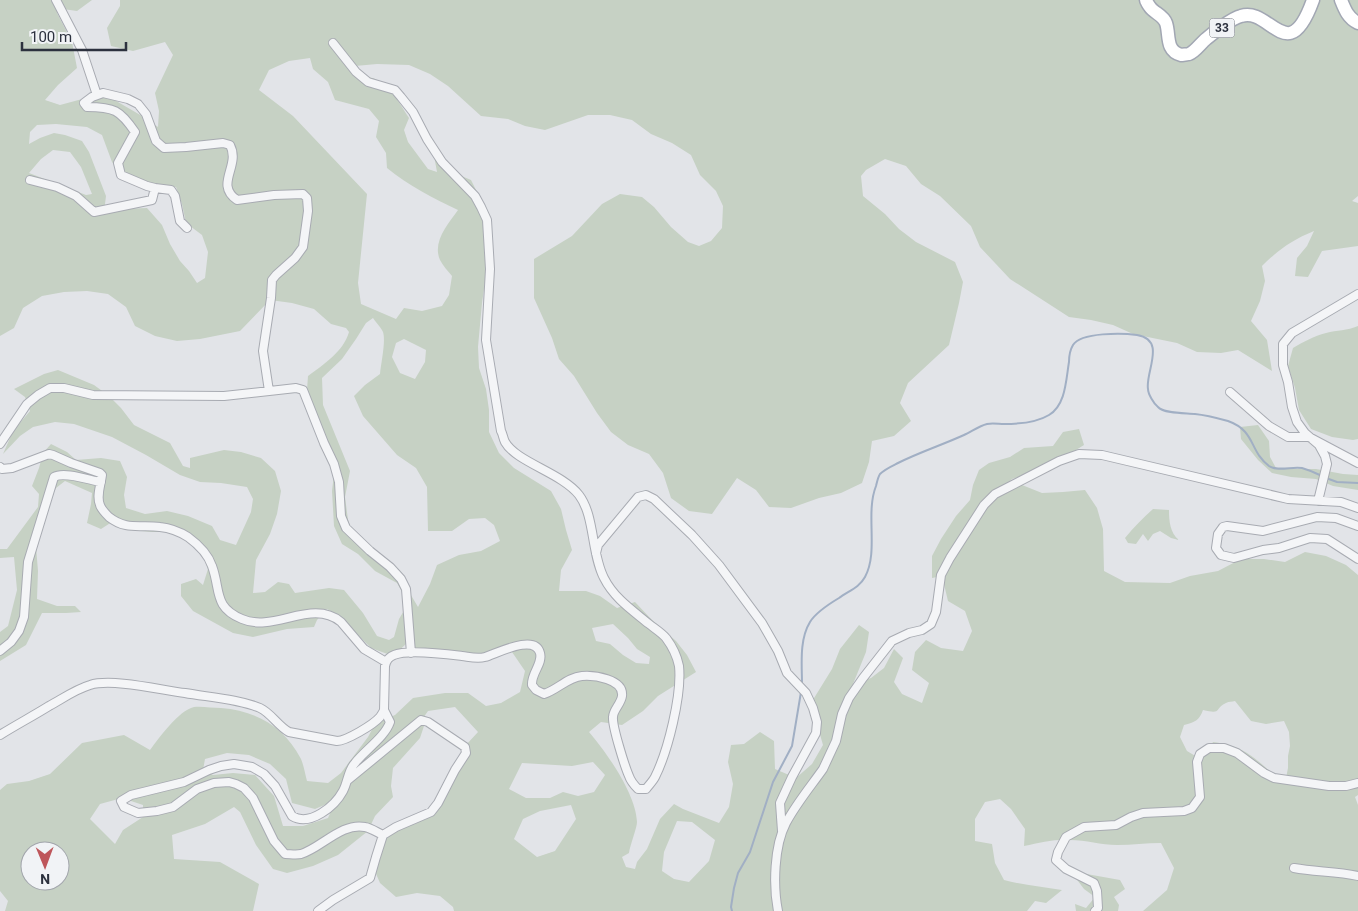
<svg xmlns="http://www.w3.org/2000/svg" width="1358" height="911" font-family="Roboto,sans-serif">
<rect width="100%" height="100%" fill="#e2e4e8"/>
<path fill="#c6d1c4" fill-rule="evenodd" d="M 0,0 L 92,0 L 77,11 L 63,9 L 57,13 L 72,42 L 77,68 L 58,85 L 45,100 L 60,105 L 97,95 L 111,98 L 142,116 L 158,127 L 159,111 L 155,93 L 173,55 L 165,42 L 133,51 L 111,46 L 107,28 L 120,6 L 120,0 L 1358,0 L 1358,196 L 1352,201 L 1358,203 L 1358,246 L 1322,251 L 1308,277 L 1295,276 L 1297,258 L 1307,246 L 1314,231 C 1292,240 1278,250 1262,266 L 1265,281 L 1260,301 L 1251,321 L 1267,340 L 1272,371 L 1238,350 L 1221,353 L 1197,352 L 1177,343 L 1133,334 L 1113,325 L 1091,320 L 1069,317 L 1010,279 L 980,247 L 971,226 L 940,196 L 921,184 L 906,166 L 885,159 L 866,170 L 861,176 L 863,196 L 885,214 L 899,229 L 916,242 L 955,262 L 963,282 L 959,303 L 949,345 L 908,383 L 900,403 L 911,421 L 894,436 L 872,441 L 869,462 L 862,483 L 841,493 L 819,498 L 791,508 L 769,507 L 756,490 L 737,478 L 712,514 L 689,511 L 671,498 L 663,473 L 649,454 L 628,445 L 611,432 L 597,413 L 574,376 L 559,359 L 552,338 L 534,298 L 534,259 L 572,236 L 602,204 L 620,194 L 642,197 L 654,207 L 671,227 L 688,242 L 699,246 L 711,241 L 722,228 L 723,206 L 716,191 L 700,175 L 691,155 L 672,143 L 651,134 L 632,120 L 610,115 L 588,115 L 545,130 L 525,126 L 508,119 L 481,116 L 448,86 L 430,74 L 409,65 L 377,64 L 355,66 L 361,76 C 387,77 396,98 409,118 L 404,130 L 408,142 L 428,169 L 437,172 L 433,150 L 447,170 L 471,180 L 481,200 L 490,261 L 485,282 L 482,303 L 478,347 L 479,368 L 486,389 L 489,410 L 489,432 L 499,453 L 514,468 L 551,491 L 561,509 L 566,530 L 572,550 L 561,570 L 559,591 L 586,591 L 600,596 L 617,608 L 635,602 L 651,619 L 676,641 L 687,655 L 696,672 L 658,696 L 643,711 L 622,725 L 601,722 L 589,732 C 607,753 636,794 637,822 C 637,828 630,845 629,853 L 622,857 L 626,867 L 635,869 L 637,862 L 647,849 L 660,819 L 674,804 L 683,809 L 719,823 L 729,807 L 733,784 L 728,762 L 731,745 L 744,744 L 760,732 L 774,741 L 775,769 L 796,778 L 812,764 L 823,745 L 811,703 L 832,669 L 840,649 L 859,625 L 869,632 L 866,652 L 853,684 L 871,678 L 884,668 L 894,649 L 903,658 L 894,682 L 902,694 L 922,703 L 929,683 L 912,670 L 915,652 L 926,640 L 941,648 L 963,651 L 972,631 L 965,611 L 948,601 L 942,576 L 932,578 L 932,556 L 941,539 L 956,516 L 970,500 L 973,485 L 979,470 L 989,463 L 1010,457 L 1024,448 L 1053,446 L 1063,432 L 1079,429 L 1084,445 L 1050,466 L 1012,479 L 1002,488 L 1022,485 L 1042,493 L 1063,492 L 1085,490 L 1097,508 L 1103,529 L 1104,571 L 1125,582 L 1170,583 L 1190,576 L 1218,571 L 1241,559 L 1264,559 L 1285,562 L 1305,552 L 1326,556 L 1346,565 L 1358,575 L 1358,795 L 1355,797 L 1358,805 L 1358,911 L 1143,911 L 1167,890 L 1174,868 L 1161,843 C 1146,843 1132,845 1117,845 C 1101,845 1086,840 1070,840 C 1054,839 1040,843 1024,846 L 1025,829 L 1011,809 L 1000,799 L 985,802 L 975,819 L 975,841 L 992,844 L 995,863 L 1004,880 C 1023,885 1042,887 1062,890 L 1046,903 L 1035,901 L 1027,911 L 454,911 L 453,907 L 440,896 L 417,893 L 396,897 L 380,883 L 371,862 L 376,841 L 393,829 L 415,824 L 434,813 L 466,745 L 478,732 L 455,707 L 428,711 L 419,724 L 424,726 L 420,738 L 393,768 L 391,786 L 393,797 L 375,816 L 368,831 L 338,855 L 313,866 L 287,873 L 273,869 L 256,845 L 240,812 L 234,807 L 205,824 L 172,835 L 174,859 L 220,862 L 259,884 L 253,911 L 5,911 L 8,901 L 0,891 L 0,790 L 7,784 L 29,781 L 50,774 L 82,743 L 124,735 L 150,750 C 160,737 178,711 194,707 C 201,706 213,708 221,708 C 256,711 284,726 301,759 C 304,766 305,774 307,781 L 328,783 L 341,773 L 368,737 L 375,724 L 395,715 L 413,698 L 445,693 L 468,693 L 486,706 L 501,703 L 520,692 L 525,671 L 512,652 L 491,655 L 470,661 L 426,652 L 406,644 L 393,656 L 371,648 L 352,629 L 343,618 L 327,609 L 317,620 L 314,627 L 287,629 L 253,637 L 233,633 L 193,611 L 181,596 L 181,584 L 196,579 L 203,585 L 208,569 L 202,553 L 181,532 C 158,531 134,536 115,520 L 101,529 L 87,523 L 91,504 L 92,493 L 65,481 L 56,488 L 49,503 L 36,547 L 38,571 L 37,599 L 57,606 L 75,606 L 81,612 L 66,613 L 42,613 L 26,645 L 0,661 L 0,632 L 8,626 L 17,590 L 14,557 L 0,558 L 0,549 L 7,549 L 38,507 L 39,494 L 32,486 L 39,468 L 43,453 L 51,444 L 67,452 L 76,460 L 101,458 L 120,461 L 127,477 L 124,495 L 126,508 L 145,514 L 167,511 L 188,516 L 212,526 L 220,540 L 236,545 L 251,512 L 253,499 L 247,487 L 221,483 L 200,482 L 180,475 L 146,455 L 112,437 L 74,424 L 55,422 L 33,427 L 20,436 L 3,454 L 13,431 L 30,411 L 25,397 L 14,389 L 44,374 L 58,370 L 94,385 L 109,396 L 121,408 L 134,425 L 170,443 L 183,466 L 190,468 L 190,458 L 224,450 L 241,452 L 261,458 L 275,471 L 281,491 L 277,514 L 270,534 L 256,560 L 253,593 L 265,592 L 278,582 L 289,584 L 295,593 L 329,588 L 344,590 L 363,613 L 377,636 L 389,640 L 394,637 L 399,619 L 405,609 L 407,600 L 397,583 L 375,571 L 358,554 L 342,544 L 334,526 L 332,491 L 335,466 L 307,390 L 308,376 C 324,364 343,352 349,332 L 346,328 L 331,324 L 314,309 L 292,303 L 270,300 L 240,331 L 200,339 L 177,341 L 155,336 L 135,326 L 126,307 L 108,294 L 87,291 L 64,292 L 42,296 L 23,308 L 14,328 L 0,336 ZM 310,58 L 313,69 L 328,82 L 335,100 L 369,109 L 379,121 L 376,137 L 386,153 L 387,168 C 409,186 433,198 458,210 C 448,224 432,242 440,260 C 443,266 448,271 452,276 L 449,295 L 442,306 L 422,311 L 404,308 L 396,319 L 361,304 L 358,283 L 367,194 L 293,116 L 259,90 L 269,70 L 289,61 ZM 56,124 L 87,127 L 102,135 L 112,162 L 121,175 L 162,187 L 176,187 L 182,204 L 186,223 L 202,235 L 208,252 L 205,278 L 197,283 L 189,271 L 180,261 L 170,244 L 162,225 L 147,208 L 121,209 L 104,212 L 106,196 L 89,152 L 82,141 L 65,135 L 54,133 L 40,138 L 29,144 L 30,132 L 37,125 ZM 53,150 L 70,152 L 81,167 L 92,194 L 86,195 L 29,173 L 41,159 ZM 373,318 C 376,323 381,327 383,332 C 386,341 381,363 380,374 L 365,385 L 354,396 L 363,416 L 397,455 L 416,468 L 427,487 L 428,531 L 452,531 L 469,519 L 485,518 L 494,525 L 500,541 L 481,551 L 459,555 L 437,565 L 430,584 L 418,607 L 402,580 L 354,539 L 348,520 L 345,497 L 350,471 L 323,405 L 322,378 L 342,359 L 356,339 L 366,323 ZM 404,339 L 426,350 L 425,362 L 415,379 L 400,373 L 392,357 L 396,343 ZM 613,624 L 628,638 L 637,649 L 650,657 L 649,664 L 636,663 L 623,655 L 610,644 L 596,641 L 592,628 ZM 1235,701 L 1251,721 L 1266,724 L 1284,721 L 1289,732 L 1290,746 L 1288,756 L 1288,768 L 1286,778 L 1275,777 C 1263,764 1247,750 1229,745 C 1224,743 1218,743 1213,742 L 1208,751 L 1197,757 L 1187,751 L 1180,737 L 1184,725 C 1195,722 1199,721 1203,710 C 1223,715 1214,708 1226,703 C 1229,701 1232,702 1235,701 ZM 227,753 L 249,755 L 270,764 L 286,779 L 292,803 L 315,809 L 336,800 L 328,818 L 303,826 L 283,826 L 274,796 L 255,775 L 233,773 L 213,775 L 203,770 L 205,759 ZM 593,762 L 605,775 L 594,792 L 578,796 L 563,792 L 550,798 L 526,798 L 509,789 L 522,763 L 572,766 ZM 122,798 L 143,805 L 143,817 L 123,830 L 115,844 L 90,819 L 100,804 ZM 571,805 L 576,819 L 555,851 L 537,857 L 514,839 L 523,819 L 540,811 ZM 677,821 L 692,822 L 715,840 L 709,861 L 689,882 L 674,879 L 662,871 L 664,852 ZM 30,851 L 60,851 L 60,881 L 30,881 Z
M 1358,326 L 1358,439 L 1353,440 L 1332,437 L 1311,429 L 1299,410 L 1295,388 L 1288,366 L 1293,348 C 1303,342 1314,336 1326,333 C 1337,330 1347,331 1358,326 Z
M 1258,425 L 1269,441 L 1270,457 L 1276,468 L 1296,469 L 1316,469 L 1343,474 L 1358,475 L 1358,490 L 1333,486 L 1316,479 L 1291,477 L 1272,473 L 1258,460 L 1241,439 L 1240,427 Z
M 1153,509 L 1169,510 C 1169,521 1170,533 1179,540 L 1171,538 L 1160,531 L 1153,534 L 1148,541 L 1143,534 L 1136,544 L 1128,543 L 1125,538 C 1134,527 1143,518 1153,509 Z
M 1081,873 L 1120,880 L 1125,889 L 1114,897 L 1119,905 L 1118,911 L 1076,911 L 1075,904 L 1086,908 L 1095,897 L 1084,889 L 1075,877 Z"/>
<g fill="none" stroke-linecap="round" stroke-linejoin="round">
<path stroke="#a1afc4" stroke-width="2" d="M 1326,478 L 1337,482 L 1358,483
M 802,684 C 802,665 799,640 810,622 C 816,612 829,604 839,598 C 848,591 859,588 865,577 C 879,551 865,514 876,486 C 877,482 878,477 880,474 C 885,469 892,466 898,463 C 920,452 942,445 964,435 C 971,432 979,426 987,424 C 992,423 999,424 1004,424 C 1018,424 1036,423 1049,415 C 1066,405 1066,379 1069,362 C 1069,357 1070,350 1073,345 C 1081,332 1123,333 1137,335 C 1167,340 1145,372 1148,389 C 1148,394 1154,404 1158,407 C 1164,414 1186,413 1195,414 C 1205,415 1217,418 1228,421 C 1256,431 1249,451 1269,466 C 1279,472 1292,466 1302,468 C 1309,470 1316,473 1322,476
M 732,911 L 731,907 L 734,888 L 738,873 L 750,852 L 773,782 L 792,746 L 801,692"/>
<defs>
<path id="street" d="M 56,0 L 82,50 L 97,95
M 333,43 L 356,72 L 368,82 L 395,90 L 401,97 L 413,112 L 427,139 L 442,162 L 475,196 L 481,207 L 487,220 L 490,269 L 486,340 L 501,431 C 503,434 503,438 505,442 C 516,462 562,473 579,495 C 595,516 591,553 604,578 C 614,598 632,610 649,624 C 654,628 662,633 666,638 C 672,646 677,656 679,666 C 682,695 668,751 655,777 C 653,781 649,785 646,789 L 638,789 C 634,785 631,782 629,776 C 625,767 612,726 613,717 C 613,710 621,704 622,696 C 624,679 594,675 582,676 C 568,677 557,690 544,694 L 536,690 L 532,685 C 531,673 543,664 540,653 C 535,633 496,654 485,657 C 477,659 470,657 462,656 C 446,654 408,649 394,655 C 388,657 386,661 385,666 L 384,710 L 390,722 C 385,737 365,750 355,763 C 348,770 348,782 343,791 C 335,806 310,827 292,816 L 275,786 L 264,774 L 252,767 L 234,764 L 221,766 L 209,770 L 184,782 L 131,795 L 121,801 L 124,807 L 138,813 L 157,811 L 173,807 L 197,789 L 214,783 L 229,782 L 236,784 L 244,788 L 253,798 L 274,841 L 285,854 C 290,854 296,855 301,854 C 321,848 342,822 365,827 C 371,828 378,833 383,835
M 30,180 L 57,187 L 76,196 L 94,212 L 152,200 L 155,188 L 147,186 L 121,175 L 118,163 L 135,132 C 120,110 114,107 87,107 L 84,103 L 92,97 L 103,93 L 128,99 L 138,104 L 146,114 L 156,141 L 164,148 L 186,147 L 223,143 L 230,145 C 241,166 214,184 237,200 L 274,195 L 303,194 L 307,198 L 308,211 L 303,247 L 295,258 L 276,275 L 272,280 L 271,298 L 263,351 L 269,391
M 155,188 L 171,190 L 175,196 L 180,221 L 187,228
M 1230,392 L 1269,426 L 1288,437 L 1309,437 L 1358,463
M 0,444 L 27,404 L 38,395 L 50,388 L 64,388 L 93,395 L 224,396 L 296,388 L 303,390 L 324,443 L 334,464 L 339,482 L 341,516 L 346,528 L 370,551 L 390,567 L 401,579 L 406,589 L 411,653
M 0,467 L 2,469 L 12,468 L 49,454 L 53,455 L 71,463 L 100,473 L 102,475 C 101,484 96,496 100,505 C 101,509 106,514 109,517 C 127,531 140,524 160,527 C 170,528 180,532 188,537 C 199,545 208,554 212,566 C 221,590 213,607 242,619 C 274,633 312,598 341,622 L 364,649 L 386,662
M 1318,501 L 1327,464 L 1325,456 L 1319,445 L 1305,433 L 1297,422 L 1292,407 L 1288,382 L 1283,365 L 1283,344 L 1292,333 L 1358,294
M 1358,526 L 1336,518 L 1317,517 L 1263,531 L 1227,526 L 1223,527 L 1218,534 L 1216,548 L 1221,555 L 1234,558 L 1263,550 L 1279,548 L 1310,538 L 1327,539 L 1358,559
M 596,553 L 598,545 L 638,497 L 646,495 L 654,499 L 692,535 L 719,565 L 762,623 L 778,651 L 787,673 L 806,693 L 813,708 L 817,722 L 816,733 L 792,777 L 780,803 L 782,831
M 0,651 L 11,642 L 19,631 L 24,617 L 28,562 L 54,477 C 64,471 89,480 101,482
M 0,735 C 16,725 33,716 49,706 C 62,699 76,689 90,685 C 112,678 161,690 185,693 C 207,697 239,699 260,708 C 271,713 278,726 289,732 L 337,741 C 346,741 373,725 380,717 C 381,715 383,713 384,710
M 1294,868 C 1315,872 1337,871 1358,876
M 318,911 L 333,900 L 370,878 L 376,857 L 383,835 L 396,827 L 431,812 L 438,803 L 455,770 L 466,753 L 465,747 L 428,722 L 421,720 L 348,780
M 778,911 C 773,886 774,846 786,823 C 796,804 811,786 823,769 L 836,741 L 842,714 L 849,698 L 863,678 L 892,641 L 909,633 L 922,630 L 931,624 L 936,612 L 941,575 L 950,558 L 984,505 L 995,494 L 1059,461 L 1079,454 L 1102,455 L 1288,499 L 1341,502 L 1358,508
M 1095,911 L 1098,908 L 1097,891 L 1094,883 L 1066,869 L 1056,860 L 1058,852 L 1066,837 L 1084,827 L 1116,825 L 1131,817 L 1143,813 L 1184,811 L 1192,808 L 1200,797 L 1197,762 L 1200,754 L 1209,748 L 1224,748 L 1237,753 L 1264,773 L 1274,778 L 1329,786 L 1346,786 L 1358,783"/>
<path id="primary" d="M 1146,0 C 1146,1 1149,6 1150,7 C 1154,13 1163,15 1166,23 C 1170,34 1165,51 1181,55 C 1182,55 1188,54 1189,54 C 1195,52 1201,43 1206,39 C 1213,33 1232,18 1241,16 C 1270,6 1288,70 1313,0
M 1341,0 C 1345,10 1348,18 1358,23"/>
</defs>
<use href="#street" stroke="#a8abb2" stroke-width="10"/>
<use href="#primary" stroke="#a2a7b3" stroke-width="15"/>
<use href="#street" stroke="#f4f5f7" stroke-width="8"/>
<use href="#primary" stroke="#fff" stroke-width="12"/>
</g>
<g text-anchor="middle" stroke-width="4" stroke-linejoin="round" paint-order="stroke">
<rect fill="#f1f3f6" stroke="#676b75" stroke-width="1" x="1209.5" y="18.5" width="25" height="19" rx="4"/>
<g font-size="12" font-weight="bold" fill="#2c313e">
<text x="1222" y="32">33</text>
</g>
</g>
<g transform="translate(45 866) rotate(179)"><circle r="24" fill="#f1f3f6" stroke="#a2a5ac"/>
<path d="M0-4L9 19L0 12L-9 19Z" fill="#be565b"/>
<text y="-8" font-size="14" font-weight="bold" text-anchor="middle" fill="#2c313e">N</text>
</g>
<path d="M22 42v8h104v-8" fill="none" stroke="#2c313e" stroke-width="2.5"/>
<text x="30" y="42" font-size="15" fill="#2c313e" stroke="#f1f3f6" stroke-width="4" paint-order="stroke">100 m</text>
</svg>
